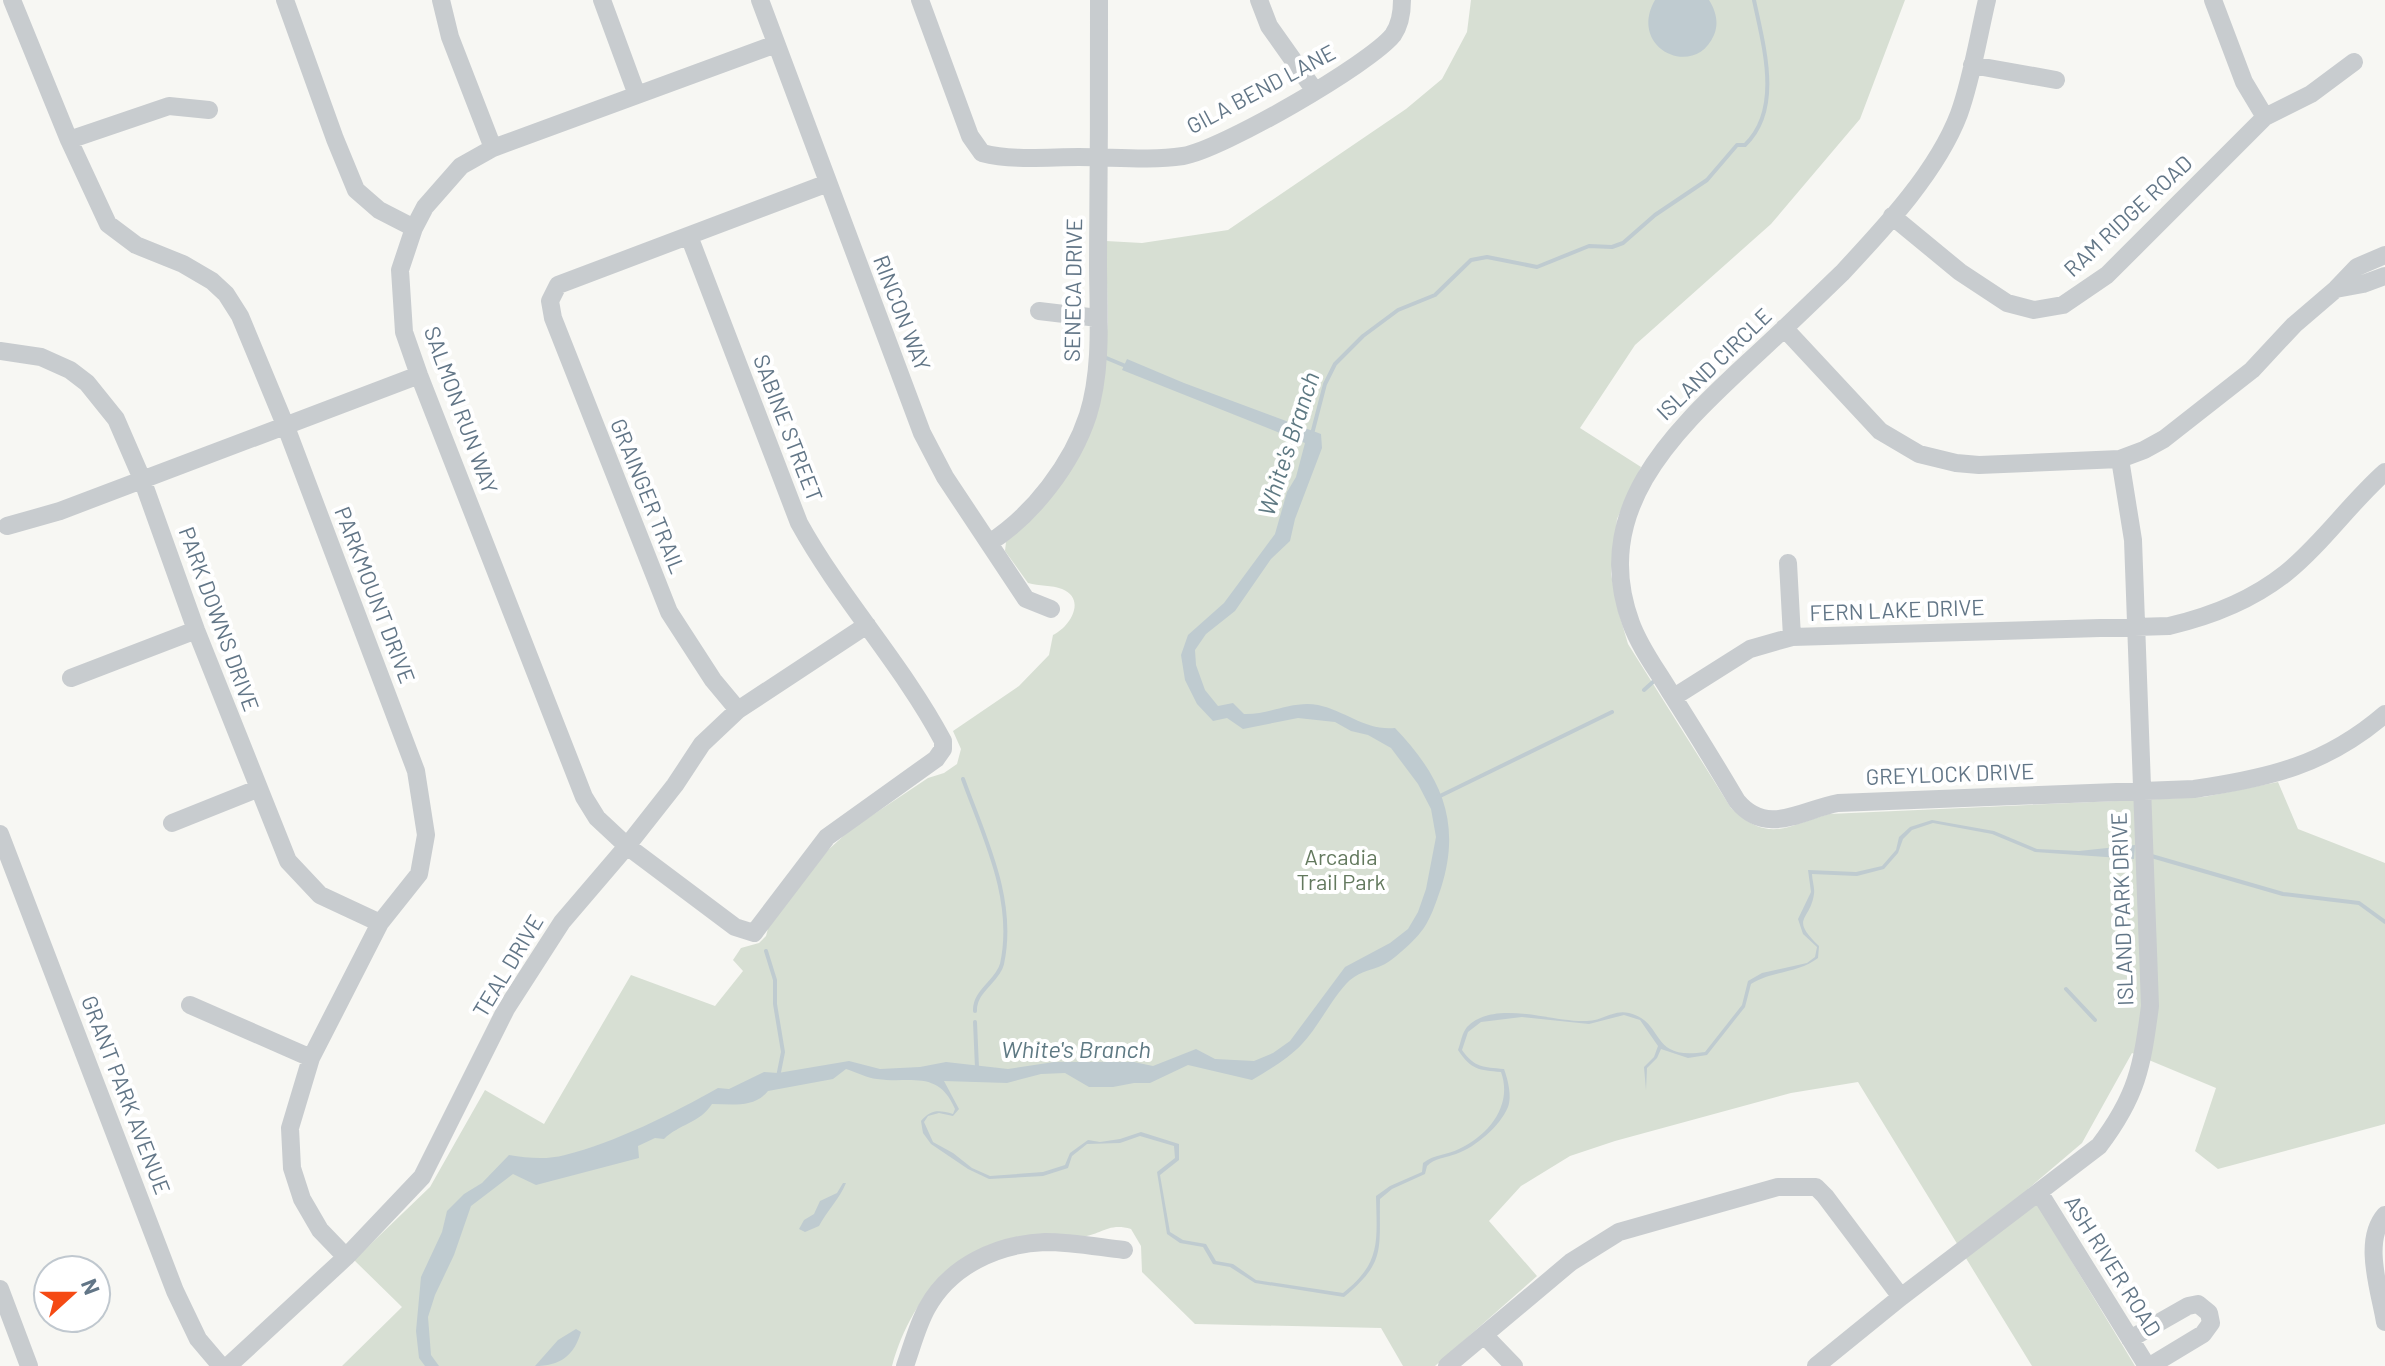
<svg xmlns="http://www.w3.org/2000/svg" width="2385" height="1366" font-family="Barlow,sans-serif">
<rect width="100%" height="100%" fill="#f7f7f3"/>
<path fill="#d7dfd3" d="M 1471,0 L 1905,0 L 1860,119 L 1771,224 L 1635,345 L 1580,428 L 1641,467 L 1617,519 L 1611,574 L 1618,610 L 1628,644 L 1731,808 C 1769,843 1784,827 1829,814 L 2204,797 L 2278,782 L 2298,829 L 2385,863 L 2385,1124 L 2218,1169 L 2195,1151 L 2216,1088 L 2132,1053 L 2082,1143 L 2028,1189 L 2135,1366 L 2032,1366 L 1858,1082 L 1791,1093 L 1615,1141 L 1570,1156 L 1521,1186 L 1489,1221 L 1537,1276 L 1435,1366 L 1403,1366 L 1381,1328 L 1195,1324 L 1142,1272 L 1141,1246 L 1131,1229 C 1107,1222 1101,1236 1079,1237 C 1059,1238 1037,1233 1017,1237 C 951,1249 909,1304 892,1366 L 342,1366 L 402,1307 L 354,1260 L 430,1187 L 485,1090 L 544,1124 L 631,975 L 715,1006 L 743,971 L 733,960 L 741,948 L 759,943 L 766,936 L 770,921 L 828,850 L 850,830 L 928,778 L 944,773 L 957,764 L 961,749 L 953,731 L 1019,686 L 1049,655 L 1053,635 C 1070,627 1087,599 1062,589 C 1052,585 1039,586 1028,583 L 1005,551 L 1006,542 L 1052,493 L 1103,370 L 1108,322 L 1106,241 L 1142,243 L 1228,230 L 1406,109 L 1442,79 L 1467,32 Z"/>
<path fill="#bfcbd0" d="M 1655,0 L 1709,0 C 1716,11 1719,23 1714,35 C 1695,80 1627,49 1655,0 Z
M 1127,359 L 1184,383 L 1321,434 L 1322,448 L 1295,519 L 1290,541 L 1271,559 L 1235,611 L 1206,634 L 1195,650 L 1196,665 L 1205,690 L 1218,706 L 1233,703 L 1244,714 C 1269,715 1293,700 1318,705 C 1346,711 1366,731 1395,728 C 1441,776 1462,822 1441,888 C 1436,902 1430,922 1420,933 C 1415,940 1391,962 1383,965 C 1370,971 1363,970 1350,980 C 1333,996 1319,1026 1302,1044 C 1288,1059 1270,1069 1252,1080 L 1188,1065 L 1150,1083 L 1134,1083 L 1113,1087 L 1089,1087 L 1065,1073 L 1041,1074 L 1007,1083 L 944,1081 L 959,1109 L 953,1116 L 939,1113 L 928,1116 L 924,1122 L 933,1142 L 953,1153 L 972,1168 L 990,1176 L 1043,1172 L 1065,1165 L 1070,1153 L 1088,1140 L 1100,1142 L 1120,1139 L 1141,1132 L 1179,1144 L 1179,1160 L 1160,1175 L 1170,1232 L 1183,1240 L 1206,1244 L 1216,1261 L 1233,1264 L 1256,1280 L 1343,1293 C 1381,1263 1377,1242 1376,1196 L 1390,1186 L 1422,1172 L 1423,1163 C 1435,1154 1447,1155 1459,1149 C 1489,1135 1513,1105 1501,1072 C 1479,1070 1471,1070 1458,1050 C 1461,1042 1462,1033 1467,1027 C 1495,998 1553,1023 1587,1021 C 1602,1021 1614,1009 1629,1013 C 1666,1022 1648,1061 1705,1052 L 1742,1005 L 1748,981 L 1762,973 L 1807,963 L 1815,957 L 1817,947 L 1803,934 L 1798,919 L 1811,892 L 1808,870 L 1856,872 L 1882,866 L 1896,850 L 1899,837 L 1910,827 L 1932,820 L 1994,831 L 2037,849 L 2079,851 L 2135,845 L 2134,859 L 2035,852 L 1992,834 L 1933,823 L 1912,830 L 1903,839 L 1898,853 L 1884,869 L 1857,876 L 1812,874 C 1812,880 1815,888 1814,894 C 1810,922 1789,917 1819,946 L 1818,958 C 1799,973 1772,971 1751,984 L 1745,1007 L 1707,1055 L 1688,1058 L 1661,1049 L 1657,1058 L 1647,1068 L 1646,1090 L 1644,1067 L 1654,1057 L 1658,1046 L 1640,1020 L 1624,1015 L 1589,1024 L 1522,1017 L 1481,1022 L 1468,1032 L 1462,1050 C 1475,1068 1483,1067 1504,1069 C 1508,1080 1512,1096 1508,1107 C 1500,1126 1476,1147 1456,1154 C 1445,1158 1435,1158 1427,1166 L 1425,1174 L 1392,1189 L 1380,1199 C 1379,1250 1386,1262 1344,1297 L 1255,1283 L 1230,1267 L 1213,1264 L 1203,1247 L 1180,1243 L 1167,1234 L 1157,1172 L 1175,1158 L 1174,1146 L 1140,1136 L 1120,1143 L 1087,1144 L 1072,1156 L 1068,1168 L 1043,1176 L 989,1179 L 968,1169 L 931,1144 L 923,1133 L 921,1121 C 931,1109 939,1110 953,1114 L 955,1109 C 938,1069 910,1084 877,1079 C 867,1078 856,1072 846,1069 L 833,1079 L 768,1091 C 754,1108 733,1104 712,1104 C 700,1123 679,1124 664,1139 L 655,1138 L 638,1146 L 639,1158 L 536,1185 L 513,1174 L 471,1206 L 454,1255 L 435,1295 L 428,1317 L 431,1355 L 439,1366 L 425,1366 L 419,1358 L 416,1331 L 421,1277 L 442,1232 L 447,1211 L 464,1194 L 482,1183 L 509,1155 C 528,1158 546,1160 565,1155 C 614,1143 674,1113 718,1088 L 729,1089 L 764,1072 L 778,1073 L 849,1061 L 880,1069 L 920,1067 L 946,1062 L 1008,1069 L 1054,1062 L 1134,1062 L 1153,1066 L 1196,1049 L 1215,1059 L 1254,1061 L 1273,1053 L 1290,1041 L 1345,967 L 1390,943 L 1408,929 L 1418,912 L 1426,889 L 1436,837 L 1431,809 L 1418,784 L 1391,748 L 1368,735 L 1351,731 L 1335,722 L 1298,718 L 1243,729 L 1227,718 L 1213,721 L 1197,704 L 1185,680 L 1181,655 L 1188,635 L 1224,603 L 1275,534 L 1287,492 L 1296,477 L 1305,443 L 1122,370 Z
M 843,1183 L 846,1183 C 840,1198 827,1211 819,1226 L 805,1232 L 799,1229 L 804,1220 L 814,1214 L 820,1201 L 837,1193 Z
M 576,1329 L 581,1332 C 574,1356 560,1366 535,1366 L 558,1340 Z"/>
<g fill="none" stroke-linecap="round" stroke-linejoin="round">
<path stroke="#bfcbd0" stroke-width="4" d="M 1104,357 L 1128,367
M 1312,434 L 1325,384 L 1335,364 L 1363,336 L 1398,310 L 1435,295 L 1471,260 L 1487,257 L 1537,267 L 1589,246 L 1612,247 L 1623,243 L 1655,215 L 1707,180 L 1737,145 L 1745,145 C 1783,109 1763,44 1754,0
M 1644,690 L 1654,681
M 963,779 C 984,837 1016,900 1002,964 C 998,981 974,991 975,1011
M 1438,797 L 1612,712
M 2148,855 L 2283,894 L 2359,903 L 2385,922
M 766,951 L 775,980 L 775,1004 L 783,1052 L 778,1077
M 2066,989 L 2095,1020
M 975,1022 L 977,1068"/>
<path stroke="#c8cccf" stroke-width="18" d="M 12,0 L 69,140 L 108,224 L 136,245 L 183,264 L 212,281 L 226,294 L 240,316 L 286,427 L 416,771 L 426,835 L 419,874 L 380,923 L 311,1058 L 290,1128 L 292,1168 L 302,1199 L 320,1230 L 346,1257
M 285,0 L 335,139 L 356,190 L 379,210 L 414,228
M 441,0 L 450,37 L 493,148
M 602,0 L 637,95
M 760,0 L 922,433 L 945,477 L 1026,599 L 1051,609
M 920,0 L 970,136 L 982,153 C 1013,161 1048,157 1079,157 C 1113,157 1150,161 1183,156 C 1221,150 1370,64 1393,35 C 1400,25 1402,12 1402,0
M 1259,0 L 1269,26 L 1315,91
M 1987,0 C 1978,38 1972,78 1959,114 C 1937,172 1884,228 1842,273 C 1810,304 1778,335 1745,365 C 1671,434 1590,512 1631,623 C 1640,648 1657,670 1670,692 C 1693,728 1715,764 1737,801 C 1767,837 1801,810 1838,803 L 2194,789 C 2269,778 2326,765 2385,714
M 2213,0 L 2244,82 L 2265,117
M 1972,65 L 2056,80
M 69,140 L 169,106 L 209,110
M 1892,216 L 1960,272 L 2007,303 L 2034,310 L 2063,305 L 2107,275 L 2265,117 L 2311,94 L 2354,62
M 689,236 L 799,523 C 841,599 902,664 943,741 L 943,749 L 936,759 L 827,837 L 754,933 L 735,927 L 627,846 L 597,818 L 584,797 L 419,375 L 404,332 L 400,270 L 414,228 L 425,207 L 461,166 L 493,148 L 776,44
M 2336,289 L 2363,284 L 2385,276
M 1039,311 L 1098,318
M 1784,328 L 1880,431 L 1919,454 L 1956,463 L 1979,465 L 2120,459 L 2144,450 L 2164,439 L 2252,370 L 2294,325 L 2336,289 L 2357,267 L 2385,255
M 0,351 L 41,357 L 70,370 L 87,383 L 116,419 L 142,479 L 196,630 L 288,861 L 320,895 L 380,923
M 7,526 L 60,511 L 419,375
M 989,543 C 1033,515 1072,464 1088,415 C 1103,367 1098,312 1098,263 C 1099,175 1099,88 1099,0
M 1788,563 L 1792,637
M 71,678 L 196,630
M 1674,697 L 1750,649 L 1792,637 L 2169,626 C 2212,616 2251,601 2286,573 C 2322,544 2350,503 2385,472
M 738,710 L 713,680 L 669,612 L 553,318 L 550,301 L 558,285 L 828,183
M 172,823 L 257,789
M 0,834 L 175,1291 L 198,1339 L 221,1366
M 190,1005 L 311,1058
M 2039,1192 L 2147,1366
M 2385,1215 C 2362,1241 2380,1291 2385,1322
M 0,1289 L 29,1366
M 1484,1335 L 1514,1366
M 2130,1339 L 2188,1306 L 2198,1304 L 2209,1313 L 2211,1323 L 2203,1334 L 2150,1366
M 228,1366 L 346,1257 L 422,1177 L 506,1009 L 562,922 L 627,846 L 675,785 L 702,744 L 738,710 L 867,625
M 905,1366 C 912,1347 917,1326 927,1308 C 950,1266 997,1244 1045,1242 C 1071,1242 1098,1247 1124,1250
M 1447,1366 L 1571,1262 L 1619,1232 L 1778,1187 L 1816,1187 L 1825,1196 L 1901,1297
M 1816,1366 L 1901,1297 L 2099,1146 C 2137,1096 2142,1067 2150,1006 L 2133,540 L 2120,459"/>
</g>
<g text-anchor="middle" stroke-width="8" stroke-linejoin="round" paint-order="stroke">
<g font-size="22" fill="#627687" stroke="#fff">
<text transform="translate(1261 89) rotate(-28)" y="8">GILA BEND LANE</text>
<text transform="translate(2128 216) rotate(-43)" y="8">RAM RIDGE ROAD</text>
<text transform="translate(1073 290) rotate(-89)" y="8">SENECA DRIVE</text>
<text transform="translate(902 313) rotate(69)" y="8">RINCON WAY</text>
<text transform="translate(1714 364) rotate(-44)" y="8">ISLAND CIRCLE</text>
<text transform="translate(461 410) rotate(70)" y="8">SALMON RUN WAY</text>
<text transform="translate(788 428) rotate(69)" y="8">SABINE STREET</text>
<text transform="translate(648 496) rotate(68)" y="8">GRAINGER TRAIL</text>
<text transform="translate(375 595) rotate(69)" y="8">PARKMOUNT DRIVE</text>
<text transform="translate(1897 610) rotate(-2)" y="8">FERN LAKE DRIVE</text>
<text transform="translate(219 619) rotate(70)" y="8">PARK DOWNS DRIVE</text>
<text transform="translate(1950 774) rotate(-2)" y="8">GREYLOCK DRIVE</text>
<text transform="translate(2122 909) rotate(-92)" y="8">ISLAND PARK DRIVE</text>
<text transform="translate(508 966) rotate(-59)" y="8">TEAL DRIVE</text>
<text transform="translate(126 1095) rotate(69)" y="8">GRANT PARK AVENUE</text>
<text transform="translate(2113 1266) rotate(58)" y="8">ASH RIVER ROAD</text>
</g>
<g font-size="22" fill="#63795e" stroke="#fff">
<text x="1341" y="865">Arcadia<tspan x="1341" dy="25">Trail Park</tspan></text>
</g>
<g font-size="24" font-style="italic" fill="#5e7983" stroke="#fff">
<text transform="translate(1289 444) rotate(-72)" y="8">White's Branch</text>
<text x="1076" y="1058">White's Branch</text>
</g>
</g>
<g transform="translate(72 1294) rotate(69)"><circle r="38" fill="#ffffff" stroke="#c0c8cf" stroke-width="2"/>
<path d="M0-6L14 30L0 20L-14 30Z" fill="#f54a14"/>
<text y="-12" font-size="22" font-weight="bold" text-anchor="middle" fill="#627687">N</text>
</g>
</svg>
